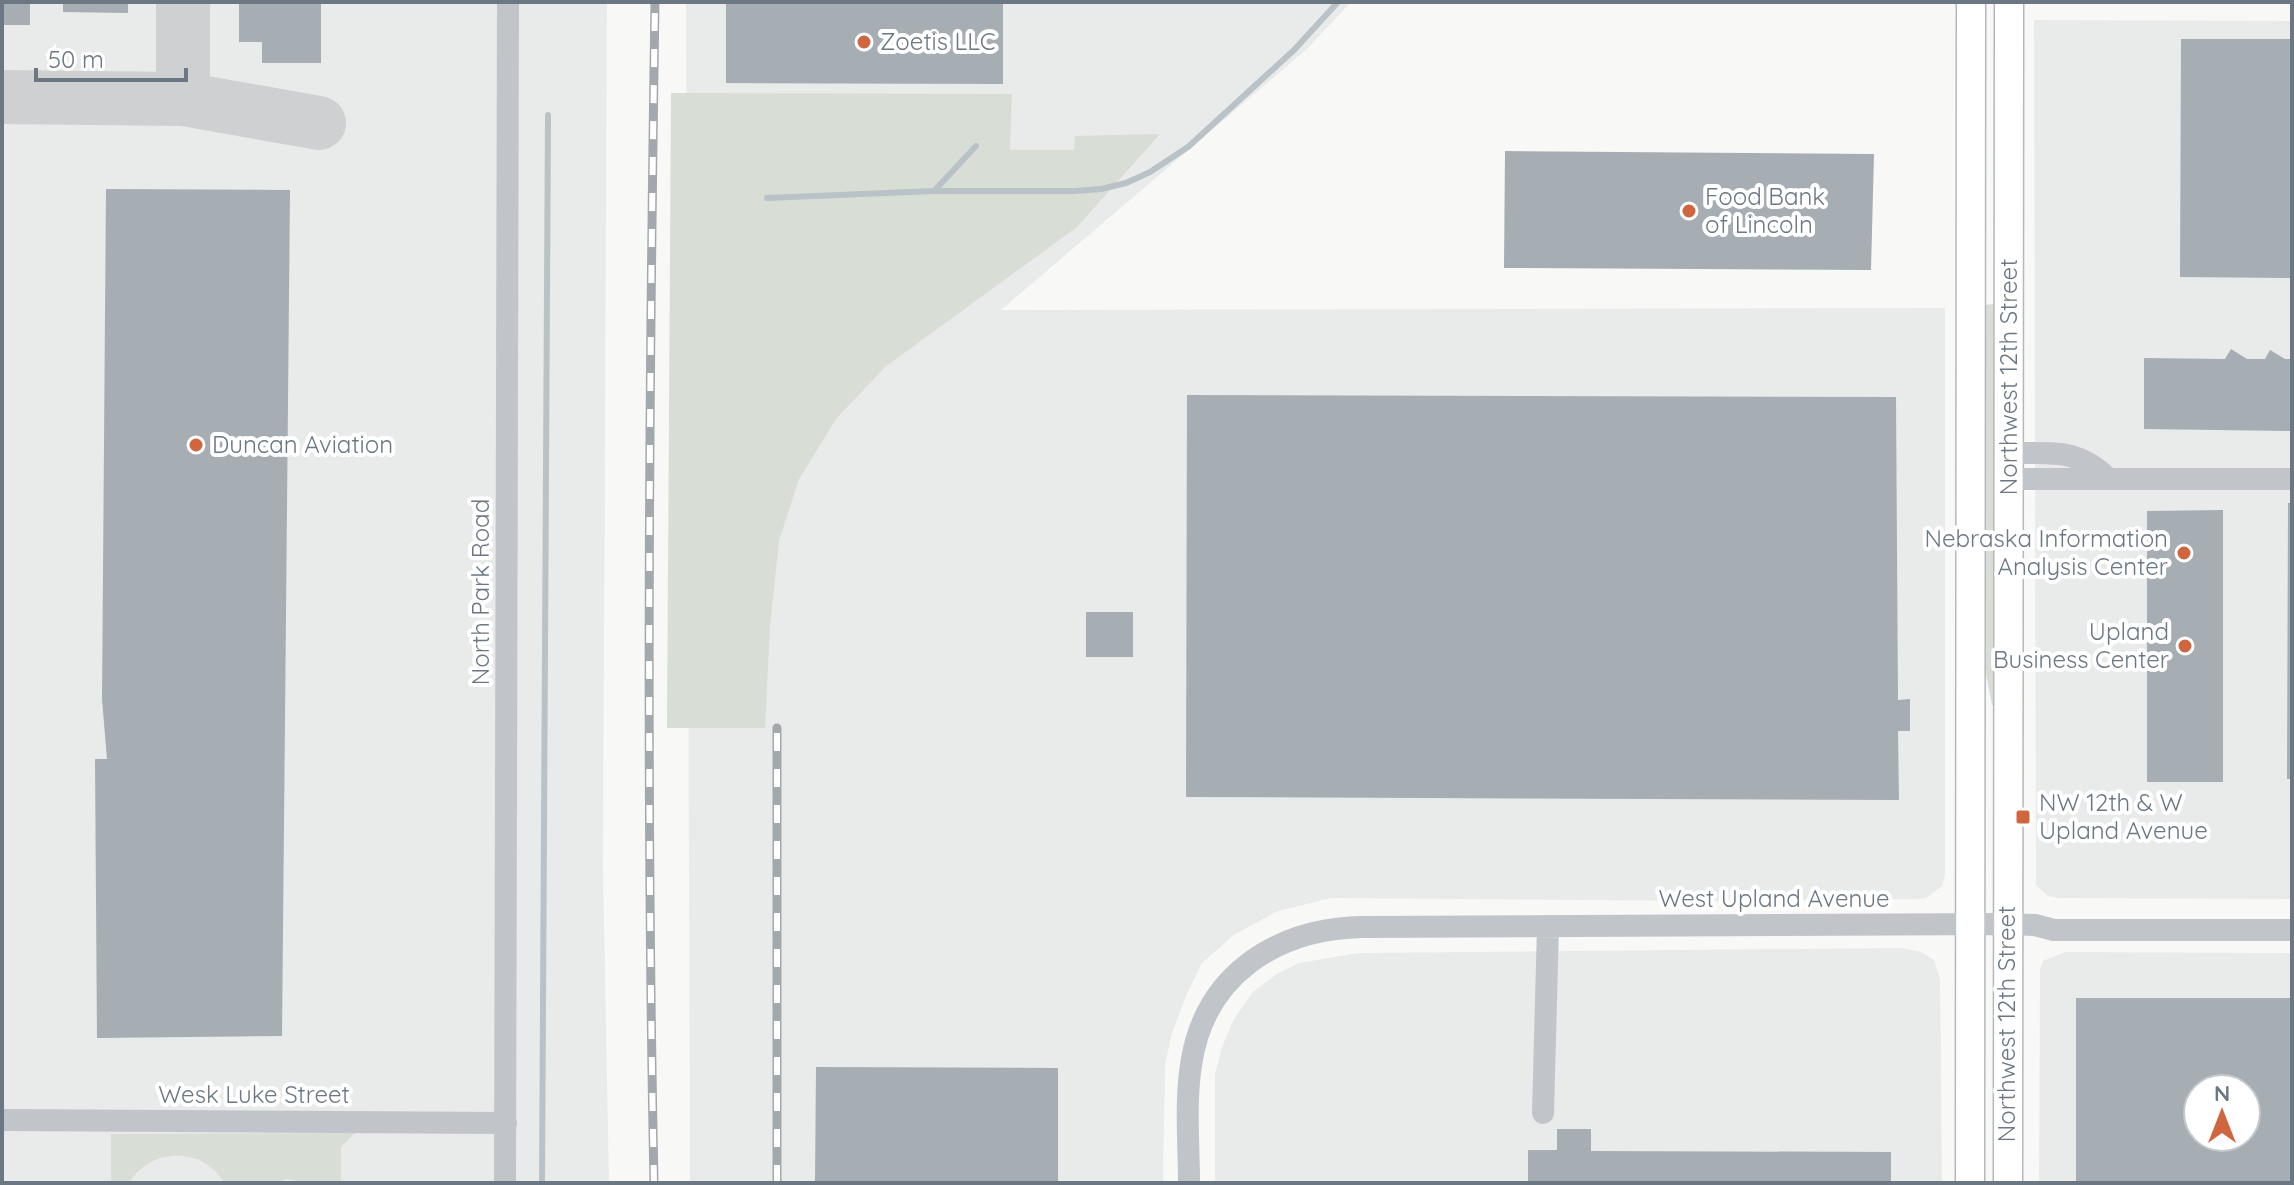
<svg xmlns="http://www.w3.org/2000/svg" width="2294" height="1185" font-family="Quicksand,sans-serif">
<rect width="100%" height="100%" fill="#f8f9f7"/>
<path fill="#e9eaea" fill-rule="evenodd" d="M 2,2 L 607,2 L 603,868 L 609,1183 L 2,1183 Z
M 686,2 L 1351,2 L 1308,48 L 1001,310 L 1945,308 L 1945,876 L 1942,886 L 1926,898 L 1915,899 L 1699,901 L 1331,898 L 1278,911 L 1235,934 L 1202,963 L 1186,996 L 1172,1033 L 1165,1065 L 1163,1183 L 690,1183 Z
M 2034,20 L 2292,21 L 2292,899 L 2059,898 L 2048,896 L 2036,885 Z
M 1902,948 L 1921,952 L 1934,960 L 1940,980 L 1942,1183 L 1215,1183 L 1215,1074 L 1222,1047 L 1234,1019 L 1253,992 L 1277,974 L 1299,963 L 1359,953 Z
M 2065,952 L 2292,953 L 2292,1183 L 2039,1183 L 2040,970 L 2043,961 ZM 2198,1089 L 2246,1089 L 2246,1137 L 2198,1137 Z"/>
<path fill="#d8ddd6" d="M 671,93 L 1012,94 L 1010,150 L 1074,150 L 1075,136 L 1160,134 L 1077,227 L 885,367 L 836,419 L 799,479 L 779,541 L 770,626 L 765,728 L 667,728 Z
M 1994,304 L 1996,315 L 1997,704 L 1992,705 L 1983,659 L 1983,305 Z
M 355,1133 L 341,1147 L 341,1183 L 309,1183 L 287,1179 L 274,1183 L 224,1183 C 203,1146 151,1147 129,1183 L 111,1183 L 111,1134 Z"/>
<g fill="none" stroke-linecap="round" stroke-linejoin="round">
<path stroke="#b9c2c7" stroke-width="6" d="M 935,190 L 976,146
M 767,198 L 935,191 L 1075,191 L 1101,189 L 1126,183 L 1150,172 L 1188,147 L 1294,50 L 1338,2
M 542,1183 L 548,115"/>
<path stroke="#ced0d2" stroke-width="54" d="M 2,97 L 183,99 L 319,123
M 183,99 L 183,2"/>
</g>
<path fill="#a6adb3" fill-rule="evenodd" d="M 2,2 L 30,2 L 30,25 L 2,25 Z
M 63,2 L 128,2 L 128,13 L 63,12 Z
M 239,2 L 321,2 L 321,63 L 262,63 L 262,42 L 239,42 Z
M 726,2 L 1003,2 L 1003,84 L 726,83 Z
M 2181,39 L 2292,39 L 2292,278 L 2180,277 Z
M 1505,151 L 1874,154 L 1871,270 L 1504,268 Z
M 106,189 L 290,190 L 282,1036 L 97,1038 L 95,759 L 107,759 L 102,699 Z
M 2231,349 L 2247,359 L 2265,359 L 2270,350 L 2285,359 L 2292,359 L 2292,431 L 2144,429 L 2144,358 L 2225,359 Z
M 1187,395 L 1896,397 L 1898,700 L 1910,699 L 1910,731 L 1898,731 L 1899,800 L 1186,797 Z
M 2288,503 L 2292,503 L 2292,779 L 2287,779 Z
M 2223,510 L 2223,782 L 2147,782 L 2147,511 Z
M 1086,612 L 1133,612 L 1133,657 L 1086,657 Z
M 2076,998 L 2292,998 L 2292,1183 L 2076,1183 ZM 2198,1089 L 2246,1089 L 2246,1137 L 2198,1137 Z
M 816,1067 L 1058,1068 L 1058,1183 L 815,1183 Z
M 1557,1129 L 1591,1129 L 1591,1151 L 1891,1152 L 1891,1183 L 1528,1183 L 1528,1150 L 1557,1150 Z"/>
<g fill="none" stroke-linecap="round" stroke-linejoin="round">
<defs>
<path id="major" d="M 1970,1183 L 1971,2
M 2008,1183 L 2009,2"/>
</defs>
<use href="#major" stroke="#b4b8bc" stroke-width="31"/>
<path stroke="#c1c4c8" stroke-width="22" d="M 2009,453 C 2052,454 2076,447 2109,479
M 2009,479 L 2292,479
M 1543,1113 L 1548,926
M 2,1120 L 506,1123
M 505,1183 L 508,2
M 1189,1183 C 1189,1144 1185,1104 1191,1065 C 1204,975 1276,929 1362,927 L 2007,924 L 2035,925 L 2054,930 L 2292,930"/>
<use href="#major" stroke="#fff" stroke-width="28"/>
<defs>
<path id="rail" d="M 654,1183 C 646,789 649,396 655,2
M 777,1183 L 777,728"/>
</defs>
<use href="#rail" stroke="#a3a8ad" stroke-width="9"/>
<use href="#rail" stroke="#fff" stroke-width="6" stroke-dasharray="18" stroke-linecap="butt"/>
</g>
<g fill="#d0663f" stroke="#fff" stroke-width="3">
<circle cx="864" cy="42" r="8"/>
<circle cx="1689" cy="211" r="8"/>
<circle cx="196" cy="445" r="8"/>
<circle cx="2184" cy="553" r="8"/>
<circle cx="2185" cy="646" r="8"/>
<rect x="2015" y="809" width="16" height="16" rx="4"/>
</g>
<g text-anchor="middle" stroke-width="8" stroke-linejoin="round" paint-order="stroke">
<g font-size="24" fill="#6b7884" stroke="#fff" text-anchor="start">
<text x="880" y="50">Zoetis LLC</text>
<text x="1705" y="205">Food Bank<tspan x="1705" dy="28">of Lincoln</tspan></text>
<text x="212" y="453">Duncan Aviation</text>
<text x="2168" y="547" text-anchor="end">Nebraska Information<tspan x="2168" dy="28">Analysis Center</tspan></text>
<text x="2169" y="640" text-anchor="end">Upland<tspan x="2169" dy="28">Business Center</tspan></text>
<text x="2039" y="811">NW 12th &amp; W<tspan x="2039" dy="28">Upland Avenue</tspan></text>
</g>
<g font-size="24" fill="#6b7884" stroke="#fff">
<text transform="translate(2009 377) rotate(-90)" y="8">Northwest 12th Street</text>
<text transform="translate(481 592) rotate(-90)" y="8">North Park Road</text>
<text x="1774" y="907">West Upland Avenue</text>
<text transform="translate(2007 1024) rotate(-90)" y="8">Northwest 12th Street</text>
<text x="254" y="1103">Wesk Luke Street</text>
</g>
</g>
<rect width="2294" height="1185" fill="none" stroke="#6b7884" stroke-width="8"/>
<g transform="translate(2222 1113)"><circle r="38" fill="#ffffff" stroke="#c4c9ce" stroke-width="2"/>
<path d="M0-6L14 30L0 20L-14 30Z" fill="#d0663f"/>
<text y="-12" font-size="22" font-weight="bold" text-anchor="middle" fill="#6b7884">N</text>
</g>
<path d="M36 68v12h150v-12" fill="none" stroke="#6b7884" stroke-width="4"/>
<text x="48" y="68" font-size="24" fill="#6b7884" stroke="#ffffff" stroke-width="6" paint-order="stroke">50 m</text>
</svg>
